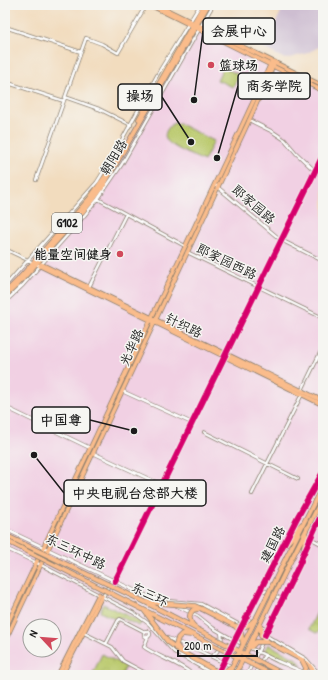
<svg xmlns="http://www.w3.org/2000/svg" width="328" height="680" font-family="'Patrick Hand','LXGW WenKai TC',sans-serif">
<defs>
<pattern id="grass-tufts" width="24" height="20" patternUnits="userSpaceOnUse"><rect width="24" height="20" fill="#bac96c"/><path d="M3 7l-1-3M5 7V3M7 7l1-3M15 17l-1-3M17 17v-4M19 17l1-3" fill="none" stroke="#9fac5d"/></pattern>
<pattern id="park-crowns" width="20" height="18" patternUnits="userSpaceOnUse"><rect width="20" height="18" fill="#bac96c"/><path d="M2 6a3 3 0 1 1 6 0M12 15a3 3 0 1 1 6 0" fill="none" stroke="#9fac5d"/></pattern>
</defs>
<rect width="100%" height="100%" fill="#f6f6f2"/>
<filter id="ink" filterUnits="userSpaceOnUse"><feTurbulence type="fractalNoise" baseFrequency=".025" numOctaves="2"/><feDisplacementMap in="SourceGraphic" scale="8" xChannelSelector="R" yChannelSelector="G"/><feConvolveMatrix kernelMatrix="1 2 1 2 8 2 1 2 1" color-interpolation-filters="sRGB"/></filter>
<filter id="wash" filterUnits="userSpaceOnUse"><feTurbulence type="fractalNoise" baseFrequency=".012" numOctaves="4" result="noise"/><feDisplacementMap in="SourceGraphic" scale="16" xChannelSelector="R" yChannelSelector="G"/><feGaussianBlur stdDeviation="0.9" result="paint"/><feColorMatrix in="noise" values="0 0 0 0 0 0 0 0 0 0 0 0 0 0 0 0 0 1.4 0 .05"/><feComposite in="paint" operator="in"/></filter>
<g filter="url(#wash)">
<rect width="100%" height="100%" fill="#f2dcbe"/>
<path fill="#f1d0e3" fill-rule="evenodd" d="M 197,25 L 323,89 L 323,675 L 5,675 L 5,287 L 33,262 L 94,195 ZM 30,626 L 54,626 L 54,650 L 30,650 Z"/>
<path fill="#cebed1" d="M 269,5 L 323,5 L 323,45 L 305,54 L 285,59 L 263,48 L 281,12 Z"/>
<path fill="url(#grass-tufts)" stroke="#6b7244" d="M 268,644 L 298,660 L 302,666 L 291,661 L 280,659 L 264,651 Z"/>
<path fill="url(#park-crowns)" stroke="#6b7244" d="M 323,600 L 323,630 L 316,633 L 309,629 Z
M 103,604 L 142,622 L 139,626 L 120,617 L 115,619 L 100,612 Z
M 102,654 L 126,666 L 122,675 L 92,675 Z"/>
<path fill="#bac96c" stroke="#6b7244" d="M 223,67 L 239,75 L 233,87 L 217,80 Z
M 174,123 L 180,124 L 214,141 L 204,161 C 196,157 170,147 166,139 C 163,133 169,126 174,123 Z"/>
</g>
<g filter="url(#ink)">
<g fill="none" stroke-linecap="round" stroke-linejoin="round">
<defs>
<path id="minor" d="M 5,27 L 81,52 L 36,180
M 81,52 L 86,38 L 102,44 L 118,53 L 146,5
M 5,82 L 64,101
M 65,97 L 99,109 L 131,125
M 249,120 L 273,132 L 285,140 L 296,153 L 315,171 L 323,176
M 215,185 L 281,240 L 323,261
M 98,199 L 185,246
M 5,249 L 40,266
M 187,252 L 323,318
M 5,286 L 97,182 L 112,158 L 160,70 L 200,5
M 89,287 L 126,214
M 5,302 L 23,285 L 79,222 L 98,199 L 122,164 L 213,5
M 302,390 L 323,347
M 122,391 L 192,423
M 5,407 L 90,448
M 204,432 L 298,479
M 93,453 L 162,485
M 252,494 L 302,394
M 5,529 L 142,594 L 170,603
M 310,538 L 323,545
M 283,545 L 297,518 L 323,472
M 5,548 L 41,565 L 134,613 L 149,624 L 174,652 L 215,675
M 115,581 L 323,155
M 261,589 L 282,599
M 103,597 L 112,579
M 168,601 L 201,604 L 242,626
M 175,605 L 198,616 L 213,628 L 234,640 L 277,661 L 311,675
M 247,617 L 249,620 L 265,628 L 269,626
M144 634a3 3 0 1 1 6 0a3 3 0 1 1-6 0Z
M 84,633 L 112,647 L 123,661 L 149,675
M 265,635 L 306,659 L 320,675
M 148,637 L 144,647 C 154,655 188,667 192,675
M 165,637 L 200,651 L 249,675
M 106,644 L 118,621 L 120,619 L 145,632
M 212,656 C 220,651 223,641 221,633
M 217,675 L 281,550
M 247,675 L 323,511
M 255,675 L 263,658 L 265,655
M 320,675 L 323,670"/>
<path id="major" d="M 150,5 L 323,91
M 157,5 L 323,86
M 41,264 L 323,401
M 40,266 L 323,405
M 5,629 L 225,162 L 272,61
M 5,641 L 247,125 L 275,62
M 58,675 L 99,594
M 62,675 L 102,596"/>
<path id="highway" d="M 139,119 L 204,5
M 7,291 L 17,281 L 90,198 L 110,170
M 5,296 L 19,283 L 93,200 L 103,186 L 208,5
M 287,538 L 302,524
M 281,550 L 297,532
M 287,556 L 323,485
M 302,557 L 306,535
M 292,558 L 323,497
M 202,609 L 233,625
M 268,642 L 302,660 L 308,664 L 317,675
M 180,651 L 214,670"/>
</defs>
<use href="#minor" stroke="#877c6d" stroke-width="4"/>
<use href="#major" stroke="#877c6d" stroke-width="5"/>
<use href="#highway" stroke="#877c6d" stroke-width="5.5"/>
<use href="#minor" stroke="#fff" stroke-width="2.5"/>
<use href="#major" stroke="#fabc8b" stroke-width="3.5"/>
<use href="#highway" stroke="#fabc8b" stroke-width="4"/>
<defs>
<path id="highway-bridge" d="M 5,535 L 145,602 L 285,675
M 5,540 L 273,675
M 148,602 L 195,606 L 202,609
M 144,610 L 168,642 L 180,651
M 233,625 C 243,629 248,627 255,619
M 235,626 L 241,632 L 243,645
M 195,627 C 189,622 188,615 193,610 L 198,609
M 261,627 L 261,636 L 267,642
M 251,647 L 256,642 L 268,642
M 179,649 L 176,645 L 178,638 L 182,634 L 191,635
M 302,660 L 306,668 L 304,675
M 214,670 L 224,672 L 231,667
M 228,675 L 287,556
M 235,675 L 292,558"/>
</defs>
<use href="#highway-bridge" stroke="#877c6d" stroke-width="5.5" stroke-linecap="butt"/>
<use href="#highway-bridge" stroke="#fabc8b" stroke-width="4"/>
<defs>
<path id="cycleway" d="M 302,557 L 323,511
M 115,581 L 323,155
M 265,635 L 301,561
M 217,675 L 297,518 L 323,472"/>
</defs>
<use href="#cycleway" stroke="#f6f6f2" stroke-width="8"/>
<use href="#cycleway" stroke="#d6006c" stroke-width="6"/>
</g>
</g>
<g fill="#d1495b" stroke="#f6f6f2" stroke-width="1.5">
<circle cx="211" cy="65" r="4"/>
<circle cx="120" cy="254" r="4"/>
</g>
<g text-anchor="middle" stroke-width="3" stroke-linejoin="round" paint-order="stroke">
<rect fill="#f6f6f2" stroke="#5d5d5c" stroke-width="1" x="52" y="213" width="30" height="20" rx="3"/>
<g font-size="12" font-weight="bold" fill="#1c1c1c">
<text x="67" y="227">G102</text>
</g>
<g font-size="13" font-weight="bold" fill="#1c1c1c" stroke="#f6f6f2" text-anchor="start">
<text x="219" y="70">篮球场</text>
<text x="112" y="259" text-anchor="end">能量空间健身</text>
</g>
<g font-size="13" fill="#1c1c1c" stroke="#f6f6f2">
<text transform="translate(113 157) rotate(-59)" y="5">朝阳路</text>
<text transform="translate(254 204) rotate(41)" y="5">郎家园路</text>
<text transform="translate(227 261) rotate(26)" y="5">郎家园西路</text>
<text transform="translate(184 325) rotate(26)" y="5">针织路</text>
<text transform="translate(131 347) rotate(-65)" y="5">光华路</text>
<text transform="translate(272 544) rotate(-63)" y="5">建国路</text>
<text transform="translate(76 551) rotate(26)" y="5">东三环中路</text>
<text transform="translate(150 594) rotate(26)" y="5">东三环</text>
</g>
</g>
<path fill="none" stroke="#1c1c1c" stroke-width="1.5" d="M194 100L203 31M217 158L238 86M191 142L162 97M134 431L90 420M34 455L64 493"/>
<g fill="#1c1c1c" stroke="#f6f6f2" stroke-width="1.5">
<circle cx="194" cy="100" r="4"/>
<circle cx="217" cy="158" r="4"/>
<circle cx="191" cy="142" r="4"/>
<circle cx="134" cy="431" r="4"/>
<circle cx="34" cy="455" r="4"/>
</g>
<g fill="#f6f6f2" stroke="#1c1c1c" stroke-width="1.5">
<rect x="203" y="18" width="72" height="26" rx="4"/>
<rect x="238" y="73" width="72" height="26" rx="4"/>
<rect x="118" y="84" width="44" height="26" rx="4"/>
<rect x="32" y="407" width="58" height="26" rx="4"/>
<rect x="64" y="480" width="142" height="26" rx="4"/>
</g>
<g font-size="14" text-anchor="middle" font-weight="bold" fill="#1c1c1c">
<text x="239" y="36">会展中心</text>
<text x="274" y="91">商务学院</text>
<text x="140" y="101">操场</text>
<text x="61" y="425">中国尊</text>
<text x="135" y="498">中央电视台总部大楼</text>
</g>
<rect width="328" height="680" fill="none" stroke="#f6f6f2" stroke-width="20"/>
<g transform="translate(42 638) rotate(296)"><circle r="19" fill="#f6f6f2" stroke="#9f9f9c"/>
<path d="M0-3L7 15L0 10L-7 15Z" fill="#d1495b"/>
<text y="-6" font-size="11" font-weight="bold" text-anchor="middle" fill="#1c1c1c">N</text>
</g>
<path d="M178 650v6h79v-6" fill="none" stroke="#1c1c1c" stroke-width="2"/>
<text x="184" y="650" font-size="12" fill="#1c1c1c" stroke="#f6f6f2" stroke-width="3" paint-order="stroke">200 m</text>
</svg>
